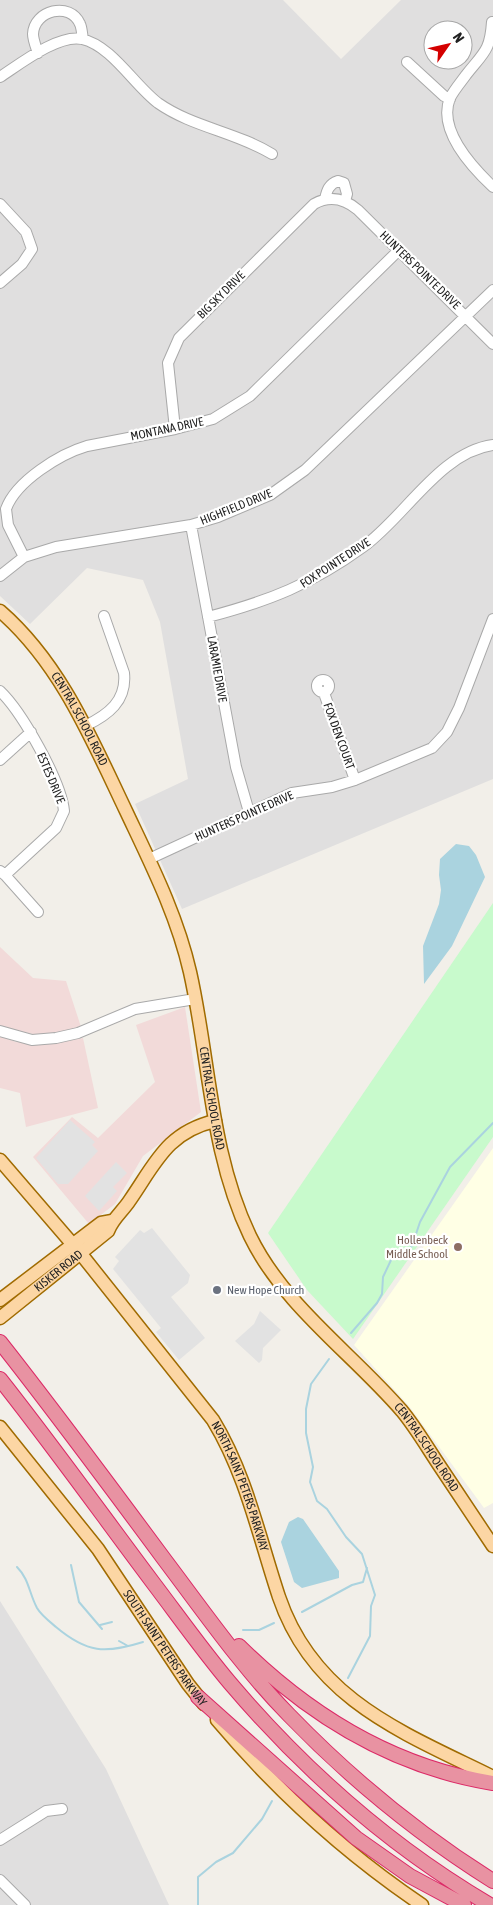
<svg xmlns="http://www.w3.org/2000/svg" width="493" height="1905" font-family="'Asap Condensed',sans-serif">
<rect width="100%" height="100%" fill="#f2efe9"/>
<path fill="#e0dfdf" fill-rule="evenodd" d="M 0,0 L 283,0 L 341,59 L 401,0 L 493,0 L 493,779 L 182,909 L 135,804 L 188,779 L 160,622 L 143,580 L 87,568 L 30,624 L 0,596 ZM 433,30 L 463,30 L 463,60 L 433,60 Z
M 0,1601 L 106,1769 L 169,1905 L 0,1905 Z"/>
<path fill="#f2dad9" d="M 0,947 L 33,978 L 66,981 L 82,1030 L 38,1035 L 0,1027 Z
M 185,1007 L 201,1112 L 143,1156 L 115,1204 L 89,1224 L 33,1157 L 72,1117 L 98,1138 L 155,1082 L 136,1025 Z
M 0,1036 L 16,1042 L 52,1044 L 83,1038 L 98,1108 L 26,1127 L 20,1093 L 0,1088 Z"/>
<path fill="#ffffe5" d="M 493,1148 L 493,1503 L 484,1508 L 409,1406 L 354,1345 Z"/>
<path fill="#c8facc" d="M 493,903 L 493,1137 L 353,1339 L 307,1290 L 268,1233 Z"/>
<path fill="#e2e2e2" d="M 70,1120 L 95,1142 L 92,1145 L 98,1151 L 68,1184 L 58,1184 L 36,1158 Z
M 116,1162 L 127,1173 L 113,1187 L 117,1191 L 99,1211 L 85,1196 Z
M 152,1228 L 190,1275 L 188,1283 L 171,1297 L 205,1338 L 179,1360 L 156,1332 L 161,1328 L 113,1269 L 119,1261 L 115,1257 L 140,1230 L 144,1233 Z
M 260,1311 L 281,1330 L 263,1348 L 262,1360 L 259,1363 L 235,1341 L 254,1324 Z"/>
<path fill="#aad3df" d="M 456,844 L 469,846 L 476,855 L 485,877 L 452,946 L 424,984 L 423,946 L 439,904 L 441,890 L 439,875 L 440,859 Z
M 298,1517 L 303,1519 L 339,1571 L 339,1578 L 302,1588 L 294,1582 L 281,1542 L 289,1522 Z"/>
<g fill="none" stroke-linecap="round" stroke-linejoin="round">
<path stroke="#aad3df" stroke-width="2" d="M 351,1333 L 377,1303 L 382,1294 L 383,1277 L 392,1258 L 397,1253 L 408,1251 L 412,1246 L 420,1222 L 450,1167 L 493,1123
M 329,1359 L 311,1384 L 306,1409 L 306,1433 L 313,1467 L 310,1482 L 317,1501 L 327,1509 L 346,1537 L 362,1554 L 375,1595 L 371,1606 L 370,1636 L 348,1678
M 71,1565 L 79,1602 L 102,1629
M 17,1567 C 29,1579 29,1593 37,1608 C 41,1615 50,1622 56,1627 C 87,1653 105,1654 143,1642
M 302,1612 L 352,1585 L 363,1582 L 367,1568
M 100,1625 L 112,1622
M 243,1630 L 259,1630 L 274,1623
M 119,1641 L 128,1646
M 198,1905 L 198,1877 L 216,1862 L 233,1853 L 262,1819 L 272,1801"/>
<defs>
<path id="minor" d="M 492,22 C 490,52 483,53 466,75 C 461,82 454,90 450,98 C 437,130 472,167 493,187
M 38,53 C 36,47 33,40 33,34 C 34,10 70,1 80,24 C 82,28 82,35 83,39
M 407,62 L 444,96 L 450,99
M 0,77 C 20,64 58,34 82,39 C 112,46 134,85 158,103 C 192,127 236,132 272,154
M 325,199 C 327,190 329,184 338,181 L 344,183 L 347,194 L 345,201
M 0,204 L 26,232 L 32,249 L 22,264 L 0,283
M 175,429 L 168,363 L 179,338 L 314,204 C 330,195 345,199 358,210 L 493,344
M 191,525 L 236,767 L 249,812
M 24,557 L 8,525 L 6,509 C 16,481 60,454 87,446 L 175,429 L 213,419 L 250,396 L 399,250
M 0,576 L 24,557 L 56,547 L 191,525 L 218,517 L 270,495 L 305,470 L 493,290
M 208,617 C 269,601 312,584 363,547 C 405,517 440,452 493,445
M317 686a6 6 0 1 1 12 0a6 6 0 1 1-12 0Z
M 0,691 C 22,712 61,781 64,811 L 56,828 L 5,875 L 0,871
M 324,693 L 355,780
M 85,726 C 108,715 127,701 124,673 L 104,616
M 0,760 L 31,732
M 149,859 L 292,793 L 332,787 L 355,780 L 432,748 L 447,732 L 459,708 L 493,619
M 5,875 L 38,912
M 0,1031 L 32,1040 L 56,1038 L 78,1033 L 135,1009 L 195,999
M 0,1840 L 46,1811 L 62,1809
M 0,1880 L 25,1905"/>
<g id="major">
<path id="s1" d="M 0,611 C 61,664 92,740 126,811 C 151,864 177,915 190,972 C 210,1061 210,1153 250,1236 C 284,1306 352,1353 402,1411 C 416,1428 427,1447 439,1465 C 457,1492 475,1519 493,1546"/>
<path id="s2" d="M 0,1160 L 81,1254 L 213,1420 C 246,1474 259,1537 279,1597 C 314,1700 404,1733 493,1777"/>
<path d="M 0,1300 L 101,1223 L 112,1221"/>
<path id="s3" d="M 0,1318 L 108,1231 C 113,1218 123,1211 130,1200 C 155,1164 167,1132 215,1121"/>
<path id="s4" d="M 0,1427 L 98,1549 L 188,1684 L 204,1704"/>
<path d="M 217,1720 C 277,1791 345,1853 422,1905"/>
</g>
<path id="highway" d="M 0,1342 C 56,1413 110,1486 164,1559 C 204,1612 242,1667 289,1715 C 350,1778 418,1834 493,1881
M 0,1379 C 53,1446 103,1516 154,1584 C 179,1617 203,1651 230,1683 C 304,1770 391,1847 490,1905
M 239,1646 C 310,1716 393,1767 493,1783
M 198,1697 L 356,1838 L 410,1876 L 464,1905"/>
</defs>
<use href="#minor" stroke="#a9a9a9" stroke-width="12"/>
<use href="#major" stroke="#a06b00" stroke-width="15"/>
<use href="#highway" stroke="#dc2a67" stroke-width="16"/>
<use href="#minor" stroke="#fff" stroke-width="10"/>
<use href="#major" stroke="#fcd6a4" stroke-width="12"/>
<use href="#highway" stroke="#e892a2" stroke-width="14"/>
</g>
<circle fill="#8d6e63" stroke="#fff" stroke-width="2" cx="458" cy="1247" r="5"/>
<circle fill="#6b7280" stroke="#fff" stroke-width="2" cx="217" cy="1290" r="5"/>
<g text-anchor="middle" stroke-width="4.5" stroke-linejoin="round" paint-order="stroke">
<g font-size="12" fill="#222" stroke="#fff">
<text transform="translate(420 270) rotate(44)" y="4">HUNTERS POINTE DRIVE</text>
<text transform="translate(221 295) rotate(-45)" y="4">BIG SKY DRIVE</text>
<text transform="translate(167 429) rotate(-12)" y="4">MONTANA DRIVE</text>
<text transform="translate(236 507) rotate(-22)" y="4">HIGHFIELD DRIVE</text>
<text transform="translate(335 563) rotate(-33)" y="4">FOX POINTE DRIVE</text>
<text transform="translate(217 669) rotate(80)" y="4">LARAMIE DRIVE</text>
<text dy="4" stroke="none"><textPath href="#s1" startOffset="135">CENTRAL SCHOOL ROAD</textPath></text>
<text transform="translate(339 736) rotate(70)" y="4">FOX DEN COURT</text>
<text transform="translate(51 778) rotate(67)" y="4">ESTES DRIVE</text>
<text transform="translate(244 816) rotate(-24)" y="4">HUNTERS POINTE DRIVE</text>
<text dy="4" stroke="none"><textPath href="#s1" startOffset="540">CENTRAL SCHOOL ROAD</textPath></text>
<text dy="4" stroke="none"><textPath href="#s3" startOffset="75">KISKER ROAD</textPath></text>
<text dy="4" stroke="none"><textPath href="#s1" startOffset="960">CENTRAL SCHOOL ROAD</textPath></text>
<text dy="4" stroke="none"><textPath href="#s2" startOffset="408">NORTH SAINT PETERS PARKWAY</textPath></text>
<text dy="4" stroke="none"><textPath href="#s4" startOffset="276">SOUTH SAINT PETERS PARKWAY</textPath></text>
</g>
<g font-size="12" fill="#785e54" stroke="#fff" text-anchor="end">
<text x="448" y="1244">Hollenbeck<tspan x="448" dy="14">Middle School</tspan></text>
</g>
<g font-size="12" fill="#5b616d" stroke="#fff" text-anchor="start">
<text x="227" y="1294">New Hope Church</text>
</g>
</g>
<g transform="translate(448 45) rotate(56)"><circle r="24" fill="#ffffff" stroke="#a7a7a7"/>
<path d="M0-4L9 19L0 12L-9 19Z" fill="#d40000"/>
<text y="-8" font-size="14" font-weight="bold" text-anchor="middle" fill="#222222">N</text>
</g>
</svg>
